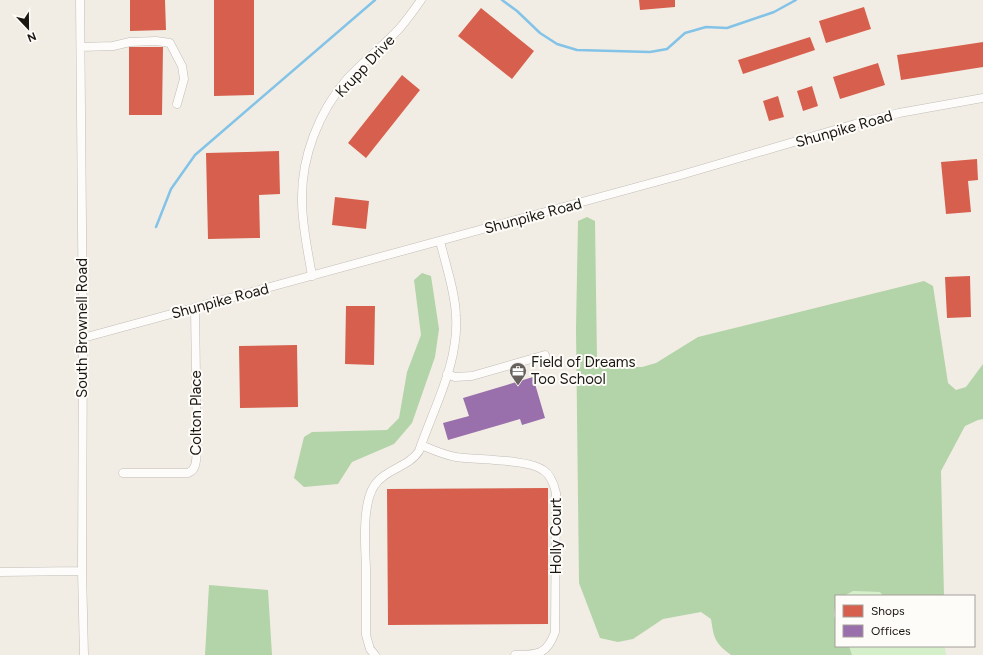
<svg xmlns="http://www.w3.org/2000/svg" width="983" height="655" font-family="Figtree,sans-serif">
<rect width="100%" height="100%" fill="#f2ede4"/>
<path fill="#d5efcb" d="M 853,591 L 880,592 L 883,596 L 844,596 Z
M 849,646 L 940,646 L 945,648 L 946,655 L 852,655 Z"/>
<path fill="#b3d3a8" d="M 587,217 L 595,221 L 597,359 L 605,367 L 642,367 L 656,363 L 698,337 L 924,281 L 933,286 L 948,383 L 956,390 L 966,387 L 983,364 L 983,419 L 978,420 L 965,426 L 941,471 L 944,596 L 883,596 L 880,592 L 853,591 L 844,596 L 836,596 L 834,616 L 836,621 L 836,646 L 849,646 L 852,655 L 731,655 C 715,643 714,639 711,619 L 701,612 L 663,619 L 633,639 L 618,642 L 600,638 L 579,583 L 576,329 L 578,221 Z
M 422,273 L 431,276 L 439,329 L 435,357 L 412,423 L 394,444 L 352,462 L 338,484 L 304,487 L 294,478 L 304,437 L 312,432 L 387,430 L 399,418 L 407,372 L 421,335 L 414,280 Z
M 209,585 L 268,590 L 272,655 L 205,655 Z"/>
<path fill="#d6604d" d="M 130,0 L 165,0 L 166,30 L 130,31 Z
M 214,0 L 254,0 L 254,95 L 214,96 Z
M 639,0 L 675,0 L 675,7 L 640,10 Z
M 864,7 L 871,29 L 826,43 L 819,21 Z
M 481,8 L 534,51 L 512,79 L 458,36 Z
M 810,37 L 815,50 L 743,74 L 738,60 Z
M 983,42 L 983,67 L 901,80 L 897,55 Z
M 129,47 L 163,47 L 162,115 L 129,115 Z
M 878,63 L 885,85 L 840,99 L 833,77 Z
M 402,75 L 420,90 L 366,158 L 348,143 Z
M 812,86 L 818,106 L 803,111 L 797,91 Z
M 778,96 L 784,117 L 769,121 L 763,101 Z
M 279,151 L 280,194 L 259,195 L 260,238 L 208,239 L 206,153 Z
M 977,159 L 978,180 L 968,181 L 971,212 L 946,214 L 941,162 Z
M 335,197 L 369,201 L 366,229 L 332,225 Z
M 970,276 L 971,317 L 947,318 L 945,277 Z
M 346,306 L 375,306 L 374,365 L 345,364 Z
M 297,345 L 298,407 L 240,408 L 239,346 Z
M 548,488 L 548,624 L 388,625 L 387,489 Z"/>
<path fill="#9970ab" d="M 533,377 L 545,418 L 522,425 L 520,419 L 448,440 L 443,423 L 469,416 L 463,398 Z"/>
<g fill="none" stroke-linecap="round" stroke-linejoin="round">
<path stroke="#83c3e8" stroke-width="2.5" d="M 502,0 L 517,11 L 540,33 L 557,44 L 577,50 L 650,52 L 667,49 L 685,33 L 706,27 L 727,28 L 774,12 L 796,0
M 156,227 L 171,189 L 195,155 L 375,0"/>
<defs>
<path id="minor" d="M 80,0 L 83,338 L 82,571 L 84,655
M 81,47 L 113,46 L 130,42 L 156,41 L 170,43 L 182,66 L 184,79 L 177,104
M 312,276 C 308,251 302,226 302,201 C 301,157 319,111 348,78 C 364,61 383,46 399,29 C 407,20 414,10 421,0
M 83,338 L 681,175 L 855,124 L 899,113 L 983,98
M 447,374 L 455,377 L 472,376 L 545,355
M 421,445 C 433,450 444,455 456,457 C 477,460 528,459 543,470 C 551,475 554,484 556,493 L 555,632 C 547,655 537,655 515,655
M 123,473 L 188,473 C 197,470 196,459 197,450 L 195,308
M 0,572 L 82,571
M 375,655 L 370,649 L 366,635 C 366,613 366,590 366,568 C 365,545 362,505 374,486 C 385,469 409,467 419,451 C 434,407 459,363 456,316 C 455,291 446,266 440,241"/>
</defs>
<use href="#minor" stroke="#c0bdb6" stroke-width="9"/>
<use href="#minor" stroke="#fdfcfb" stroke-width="8"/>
</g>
<defs>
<symbol id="office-pin" viewBox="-11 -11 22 30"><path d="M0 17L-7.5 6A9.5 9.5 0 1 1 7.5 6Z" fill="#66625b" stroke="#fefcf9"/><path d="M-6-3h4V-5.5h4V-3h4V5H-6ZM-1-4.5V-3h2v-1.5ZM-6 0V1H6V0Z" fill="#fff"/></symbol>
</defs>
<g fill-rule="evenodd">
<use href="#office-pin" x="508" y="361" width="20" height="27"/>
</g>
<g text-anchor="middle" stroke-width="4" stroke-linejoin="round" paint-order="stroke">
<g font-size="15" fill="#1a1711" stroke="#fefcf9">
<text transform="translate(365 66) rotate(-47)" y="5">Krupp Drive</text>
<text transform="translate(844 129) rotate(-16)" y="5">Shunpike Road</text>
<text transform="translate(533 216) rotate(-15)" y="5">Shunpike Road</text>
<text transform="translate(220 301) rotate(-15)" y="5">Shunpike Road</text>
<text transform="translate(82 328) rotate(-90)" y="5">South Brownell Road</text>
<text transform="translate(196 413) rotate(-90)" y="5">Colton Place</text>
<text transform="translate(556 536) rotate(-90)" y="5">Holly Court</text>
</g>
<g font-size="15" fill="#1a1711" stroke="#fefcf9" text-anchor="start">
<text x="531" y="367">Field of Dreams<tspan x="531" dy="17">Too School</tspan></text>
</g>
</g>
<rect x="835" y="595" width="140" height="52" fill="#fefcf9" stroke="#a3a09c"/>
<rect x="843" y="605" width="20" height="12" fill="#d6604d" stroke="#a3a09c"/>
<text x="871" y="615" font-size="12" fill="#1a1711">Shops</text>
<rect x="843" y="625" width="20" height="12" fill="#9970ab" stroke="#a3a09c"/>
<text x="871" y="635" font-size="12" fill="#1a1711">Offices</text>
<g transform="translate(28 28) rotate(158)" stroke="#fefcf9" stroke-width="3" paint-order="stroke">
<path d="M0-3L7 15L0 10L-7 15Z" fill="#1a1711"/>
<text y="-6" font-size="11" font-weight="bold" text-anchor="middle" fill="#1a1711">N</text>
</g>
</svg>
